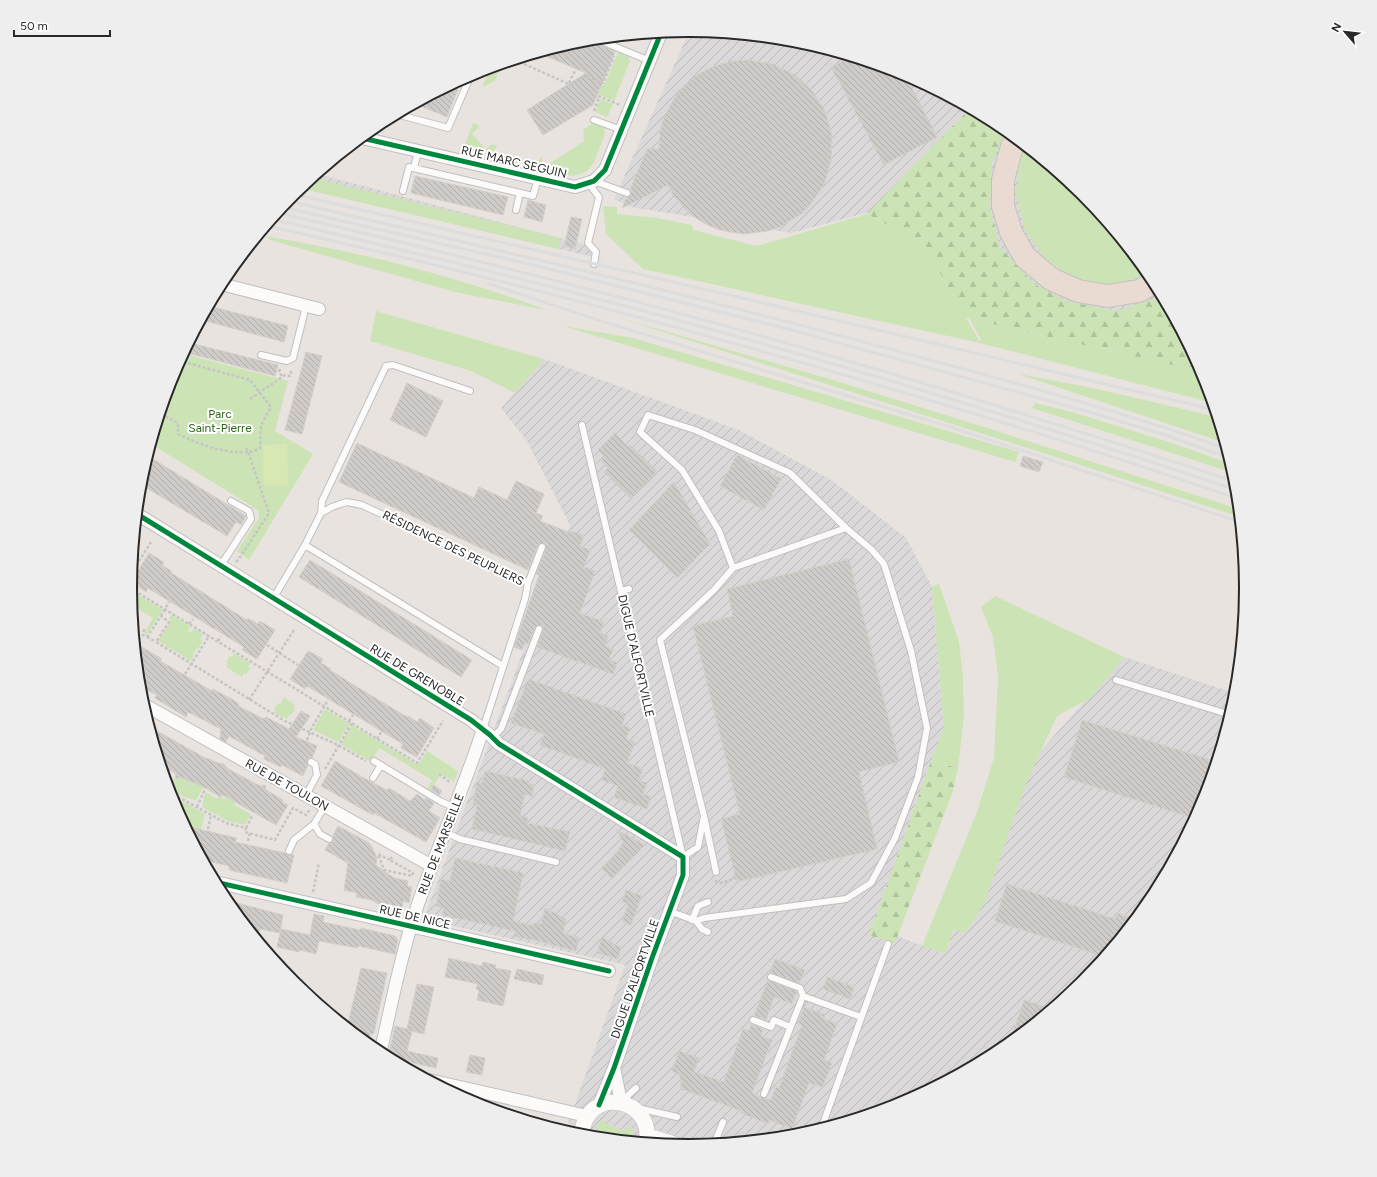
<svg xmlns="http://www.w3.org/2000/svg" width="1377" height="1177" font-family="Figtree,sans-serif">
<defs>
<pattern id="industrial-furrows" width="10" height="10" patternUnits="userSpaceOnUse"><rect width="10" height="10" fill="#dbd8da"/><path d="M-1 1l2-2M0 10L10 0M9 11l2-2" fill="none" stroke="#bcb9bb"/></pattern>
<pattern id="forest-firs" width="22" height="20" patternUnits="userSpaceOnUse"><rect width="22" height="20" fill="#cce4b5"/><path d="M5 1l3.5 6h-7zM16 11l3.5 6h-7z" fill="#afc49c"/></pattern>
<pattern id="cemetery-stones" width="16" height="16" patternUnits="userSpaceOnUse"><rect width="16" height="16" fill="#d5dcc5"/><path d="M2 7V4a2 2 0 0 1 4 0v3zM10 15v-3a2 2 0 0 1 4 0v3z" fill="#b7bda9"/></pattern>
<pattern id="building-back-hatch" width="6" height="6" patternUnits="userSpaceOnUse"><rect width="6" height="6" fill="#cfcbc8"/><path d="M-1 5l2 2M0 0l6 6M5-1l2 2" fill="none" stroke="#b2aeac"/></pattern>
</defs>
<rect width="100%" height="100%" fill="#e8e3de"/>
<path fill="url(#industrial-furrows)" d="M 690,30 L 798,41 L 902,73 L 999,124 L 1084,194 L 1153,278 L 1205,375 L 1211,396 L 980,343 L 981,339 L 927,243 L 873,211 L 791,233 L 631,207 L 614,199 Z
M 318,174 L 583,244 L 602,259 L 300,188 Z
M 544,359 L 739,430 L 833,481 L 906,538 L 932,587 L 944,728 L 931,761 L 872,927 L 945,954 L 954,929 L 1028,765 L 1124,657 L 1237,694 L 1204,802 L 1153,899 L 1083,984 L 999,1053 L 902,1105 L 797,1136 L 688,1147 L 579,1136 L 565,1132 L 625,965 L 428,920 L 425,915 L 570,525 L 527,441 L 501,408 Z"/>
<path fill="#cce4b5" d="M 618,52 L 628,57 L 630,61 L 614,101 L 597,94 L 602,85 L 604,85 Z
M 502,64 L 495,81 L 482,87 L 491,68 Z
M 600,99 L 613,104 L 607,117 L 595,112 Z
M 473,123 L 477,124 L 479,127 L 472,134 L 486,149 L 492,144 L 497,146 L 490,155 L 534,164 L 542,157 L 543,168 L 584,141 L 583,130 L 593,123 L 604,127 L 605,134 L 594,162 L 588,170 L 583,173 L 572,176 L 463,150 Z
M 1026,146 L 1084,194 L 1149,273 L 1140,278 L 1104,286 L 1073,277 L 1047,262 L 1025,230 L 1016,193 L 1020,158 Z
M 313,178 L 561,238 L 559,249 L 300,188 Z
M 603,206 L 617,207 L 617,214 L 657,218 L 692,225 L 693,230 L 757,246 L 867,214 L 924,245 L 980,342 L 981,339 L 970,319 L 1203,372 L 1213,403 L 980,343 L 643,269 L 606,234 Z
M 265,236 C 331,247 398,262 463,282 C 491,290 519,300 546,310 L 455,292 L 270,240 Z
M 376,311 L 544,359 L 515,393 L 471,371 L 370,341 Z
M 613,316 L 833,380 L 1000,432 L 1239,509 L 1240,517 L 1062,459 Z
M 563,326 L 633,338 L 1019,452 L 1015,462 Z
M 184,354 L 288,381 L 275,431 L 313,454 L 249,560 L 237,551 L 259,518 L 258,510 L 151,444 L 173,375 Z
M 1018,374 L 1093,388 L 1217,417 L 1225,443 Z
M 1035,403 C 1064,409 1092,418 1121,427 C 1158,439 1196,450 1232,465 L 1234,473 L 1032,408 Z
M 939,584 L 959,642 L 963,676 L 964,717 L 958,768 L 931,761 L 944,728 L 932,587 Z
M 130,589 L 163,610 L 147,634 L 144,633 L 153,618 L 132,605 Z
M 995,596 L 1124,657 L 1092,697 L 1057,716 L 1027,781 L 984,904 L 965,933 L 954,929 L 945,954 L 922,946 L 977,812 L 994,758 L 998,678 L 993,637 L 981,607 Z
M 172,615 L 190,626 L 188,631 L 191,633 L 194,628 L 203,634 L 200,639 L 203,641 L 198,649 L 197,648 L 193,654 L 194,656 L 191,661 L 158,641 L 171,621 L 169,619 L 170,616 Z
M 234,653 L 250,663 L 248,667 L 250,668 L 246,675 L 244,673 L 242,677 L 226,667 L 228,663 L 226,662 L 230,656 L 232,657 Z
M 284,697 L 295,705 L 294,707 L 295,709 L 291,715 L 289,715 L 287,719 L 274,713 L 275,711 L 274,709 L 278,703 L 280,704 Z
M 325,709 L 350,724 L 338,742 L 313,730 Z
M 352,725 L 418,765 L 427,751 L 458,771 L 454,782 L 441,774 L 431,789 L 430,790 L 427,789 L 432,780 L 379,748 L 371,762 L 341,744 Z
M 176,776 L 183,778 L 193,783 L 194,781 L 204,786 L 196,800 L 184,797 L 169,788 Z
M 205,792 L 217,799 L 218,796 L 224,799 L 225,797 L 235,802 L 234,805 L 251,814 L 245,825 L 228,821 L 202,807 Z
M 170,795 L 172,795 L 180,803 L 182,801 L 205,814 L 201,830 L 185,826 L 180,816 L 182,806 L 176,805 L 175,806 Z
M 601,1120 L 623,1131 L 632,1126 L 633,1131 L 632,1141 L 596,1138 L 595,1130 Z"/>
<path fill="url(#forest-firs)" d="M 970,109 L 999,124 L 1007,131 L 992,162 L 990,208 L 1000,247 L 1034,284 L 1066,301 L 1116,311 L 1162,296 L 1203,372 L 966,318 L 924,245 L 867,214 L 932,146 Z
M 931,761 L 958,768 L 953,791 L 895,943 L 869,935 Z"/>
<path fill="url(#cemetery-stones)" d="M 481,1106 L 567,1126 L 565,1132 Z"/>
<path fill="#d8e8b3" d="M 287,444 L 288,485 L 264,486 L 263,445 Z"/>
<path fill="url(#building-back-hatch)" stroke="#d3cfca" d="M 622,37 L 619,43 L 607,39 L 602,41 L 603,46 L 615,52 L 593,105 L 543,135 L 527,110 L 586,73 L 539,53 L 580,41 Z
M 851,57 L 904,73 L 937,137 L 884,165 L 831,67 Z
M 748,60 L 772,64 L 795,75 L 813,92 L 826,113 L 832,137 L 831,161 L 824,185 L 810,205 L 801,214 L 780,227 L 768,231 L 744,234 L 730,232 L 717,229 L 704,223 L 693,216 L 683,207 L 674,196 L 668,185 L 622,208 L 627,197 L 631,195 L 630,190 L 647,149 L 659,149 L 660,131 L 664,118 L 670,106 L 677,94 L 686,84 L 697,75 L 708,69 L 721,64 L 734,61 Z
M 462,79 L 447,117 L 416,104 L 453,84 Z
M 415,176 L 508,197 L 503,215 L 411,193 Z
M 528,200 L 546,205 L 542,222 L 524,217 Z
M 571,217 L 582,219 L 575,249 L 564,246 Z
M 209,306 L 288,326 L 284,342 L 202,320 Z
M 190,343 L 278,365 L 275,376 L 184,352 Z
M 306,352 L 322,356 L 302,434 L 285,430 Z
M 407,383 L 443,401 L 426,437 L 390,420 Z
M 615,433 L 628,447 L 630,445 L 657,471 L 631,499 L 604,472 L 608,468 L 601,461 L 605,457 L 598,450 Z
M 357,443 L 474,498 L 479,487 L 507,500 L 516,481 L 544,494 L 536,513 L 543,516 L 540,521 L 571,533 L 572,531 L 584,536 L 580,546 L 590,550 L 584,567 L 595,571 L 580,613 L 604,622 L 600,633 L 608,636 L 605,646 L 613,649 L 609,659 L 617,663 L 613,674 L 537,647 L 543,630 L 543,626 L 540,625 L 535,627 L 528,644 L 525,643 L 522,650 L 514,647 L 539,575 L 536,574 L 546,549 L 545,544 L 542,543 L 538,545 L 528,570 L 339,482 Z
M 737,455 L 781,479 L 764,510 L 720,486 Z
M 148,456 L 246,516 L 241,525 L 236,522 L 227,536 L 140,484 Z
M 1023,456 L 1043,462 L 1039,472 L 1020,466 Z
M 674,482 L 710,544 L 677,578 L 629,530 Z
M 149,553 L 164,562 L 162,565 L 171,571 L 171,573 L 247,620 L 248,618 L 258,624 L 260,621 L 275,630 L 257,659 L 242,650 L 244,647 L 148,588 L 146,592 L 131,582 Z
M 849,559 L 899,762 L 859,772 L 877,849 L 737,882 L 721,819 L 740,814 L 693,626 L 733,616 L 727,589 Z
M 310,560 L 472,660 L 461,677 L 299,577 Z
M 135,643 L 162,659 L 160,661 L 212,691 L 213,689 L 235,701 L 239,704 L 238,706 L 264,719 L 266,717 L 289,729 L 301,711 L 310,716 L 296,737 L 317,746 L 312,758 L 309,758 L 307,760 L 308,765 L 303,776 L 282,765 L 281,767 L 264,759 L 265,756 L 229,736 L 226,742 L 220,739 L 221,729 L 188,712 L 186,717 L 155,698 L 157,695 L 144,688 L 145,686 L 139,682 Z
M 308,651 L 323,659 L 321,663 L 331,669 L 330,670 L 357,687 L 407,717 L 408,716 L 417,722 L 420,718 L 434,728 L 417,757 L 401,748 L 403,744 L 307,686 L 305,689 L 290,679 Z
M 528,679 L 626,714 L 622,725 L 630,728 L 626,739 L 635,742 L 627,763 L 643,769 L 639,780 L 647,783 L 643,794 L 651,797 L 647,809 L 614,797 L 618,786 L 602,780 L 605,769 L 540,745 L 544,734 L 511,723 Z
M 1082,720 L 1217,762 L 1204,802 L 1196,819 L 1064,777 Z
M 150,727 L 207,759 L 207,758 L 218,763 L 224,764 L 228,769 L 260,786 L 265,785 L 266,790 L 283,800 L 282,802 L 288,805 L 276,825 L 223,795 L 221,797 L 194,782 L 193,783 L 183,778 L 176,778 L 175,773 L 161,766 Z
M 335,761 L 371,782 L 387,790 L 389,788 L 410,801 L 417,794 L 425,800 L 426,798 L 434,803 L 429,811 L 440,818 L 426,842 L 374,813 L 373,815 L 321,786 Z
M 485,771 L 528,781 L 527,783 L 534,785 L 532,796 L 525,794 L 520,815 L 528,818 L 527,823 L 570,832 L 565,851 L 472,829 L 477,806 L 473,805 L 477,782 L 482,783 Z
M 434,785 L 442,791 L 439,795 L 431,790 Z
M 185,826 L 237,838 L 235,842 L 285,853 L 288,855 L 294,855 L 287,883 L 229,870 L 229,866 L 203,860 Z
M 338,826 L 369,843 L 372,847 L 377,858 L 376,865 L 394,878 L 408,881 L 407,886 L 412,887 L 409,903 L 403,901 L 402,907 L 386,904 L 378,904 L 372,900 L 356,897 L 357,893 L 344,890 L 348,863 L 325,850 L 329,843 L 333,842 L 333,836 Z
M 617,830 L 645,845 L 612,879 L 601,868 L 618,851 L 623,842 Z
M 455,858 L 523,873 L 513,921 L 533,926 L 534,923 L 541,924 L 545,908 L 566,919 L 563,933 L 579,938 L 576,951 L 530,939 L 530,940 L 514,936 L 515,931 L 442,915 L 444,908 L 436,906 L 441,879 L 450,881 Z
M 1007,884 L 1115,919 L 1117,913 L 1136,920 L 1105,957 L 995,921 Z
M 626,890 L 642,896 L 631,925 L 622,921 L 628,904 L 622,902 Z
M 226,900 L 283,915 L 280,933 L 260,929 L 257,939 Z
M 314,914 L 324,916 L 323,922 L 360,930 L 361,928 L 395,936 L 398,940 L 395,954 L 358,946 L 357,948 L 319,941 L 316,954 L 300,950 L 299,952 L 277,947 L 281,929 L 310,935 Z
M 602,937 L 621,948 L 618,959 L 597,953 Z
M 449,958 L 482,966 L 483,962 L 496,965 L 495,968 L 511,971 L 503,1006 L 477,1000 L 479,990 L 476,989 L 478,984 L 445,977 Z
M 775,959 L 805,970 L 799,983 L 770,973 Z
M 361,968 L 387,973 L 374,1033 L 362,1040 L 347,1028 Z
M 517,969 L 544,975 L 542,985 L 514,979 Z
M 827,977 L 854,987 L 850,999 L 823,989 Z
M 768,980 L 796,991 L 792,1004 L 774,997 L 766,1020 L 754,1016 Z
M 417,984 L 434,987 L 424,1034 L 412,1031 L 407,1051 L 438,1058 L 436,1068 L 405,1061 L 404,1062 L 388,1058 L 395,1026 L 407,1029 Z
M 1024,1000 L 1052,1009 L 1009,1044 Z
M 804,1007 L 825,1015 L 824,1019 L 837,1024 L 824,1060 L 832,1063 L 823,1087 L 809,1083 L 792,1129 L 770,1120 L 768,1124 L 741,1113 L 742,1111 L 681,1089 L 681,1079 L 679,1075 L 672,1070 L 679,1051 L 699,1058 L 694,1072 L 724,1082 L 743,1029 L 749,1031 L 751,1024 L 763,1029 L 761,1036 L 772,1040 L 752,1093 L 763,1098 L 771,1100 L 776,1087 L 779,1088 L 802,1025 L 798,1024 Z
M 470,1055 L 485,1058 L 482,1075 L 466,1072 Z"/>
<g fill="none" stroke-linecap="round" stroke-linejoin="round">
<defs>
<path id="service" d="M 606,43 L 650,61
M 396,114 L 448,128 L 471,75
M 594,120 L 622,130
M 414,168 L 418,151
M 594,181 L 627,193
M 588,183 L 599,197 L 588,243 L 596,252 L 594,264
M 403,191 L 409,167 L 533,196 L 538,178
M 516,210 L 520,193
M 261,355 L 287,361 L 293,358 L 306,306
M 582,425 L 683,857 L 698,847 L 704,816 L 716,872
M 321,513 L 322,501 L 386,366 L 393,365 L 470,391
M 305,545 L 503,666
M 221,565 L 251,519 L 249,511 L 231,501
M 733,568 L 719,531 L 682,470 L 640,432 L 648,415 L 695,430 L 790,473 L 846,528
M 528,583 L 542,547
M 621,591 L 629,589
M 273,599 L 305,545 L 321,513 L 332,507 L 340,504 L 347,502 L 362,505 L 528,583 L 525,599 L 483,729
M 1116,680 L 1231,715
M 493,737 L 501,729 L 539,629
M 374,761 L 440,801 L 455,808
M 373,778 L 381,765
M 306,795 L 317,775 L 315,764 L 311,762
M 314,824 L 320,834 L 329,839
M 445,832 L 460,839 L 556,862
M 289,851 L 294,840 L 314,824 L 325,806
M 669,911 L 696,921 L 704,918 L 846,899 L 871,883 L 895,838 L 918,777 L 927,728 L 911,651 L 884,564 L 872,550 L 846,528 L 733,568 L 714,590 L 660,640 L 704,816
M 692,920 L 698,906 L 708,902
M 696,921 L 702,929 L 708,932
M 771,977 L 800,988 L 803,996
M 753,1020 L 771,1027 L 774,1020 L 790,1027
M 764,1094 L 803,996 L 861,1017
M 621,1102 L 636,1088
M 638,1111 L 642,1109 L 677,1117
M 821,1129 L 888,944
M 714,1144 L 723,1122"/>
<path id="minor" d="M 362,138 L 575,187 L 594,181 L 605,170 L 661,33
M 221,284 L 319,309
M 137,514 L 471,720 L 490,735 L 499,744 L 683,857 L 683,875 L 652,958 L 614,1068 L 599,1105
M 143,704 L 432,866
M 215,882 L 609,971
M 380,1054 C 390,1012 398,968 411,926 C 431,859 462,796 483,729
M 614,1068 L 621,1102
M 429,1080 L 587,1116"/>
<path id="tertiary" d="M 581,1136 C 587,1082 656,1099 646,1143
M 647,1138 L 655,1138 L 683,1147"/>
<path id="motorway" d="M 1017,139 L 1012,146 L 1003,180 L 1003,206 L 1011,232 L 1025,257 L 1051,279 L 1078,291 L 1108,296 L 1139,291 L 1155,282"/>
</defs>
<use href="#service" stroke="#c1bfc0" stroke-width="8"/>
<use href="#minor" stroke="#c1bfc0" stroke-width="14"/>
<use href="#tertiary" stroke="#c1bfc0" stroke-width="16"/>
<use href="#motorway" stroke="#c4c2c0" stroke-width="24"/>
<path stroke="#c6c5c5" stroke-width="2.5" stroke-dasharray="3 2" stroke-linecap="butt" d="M 515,60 L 571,85 L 585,76 L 603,83 L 614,56
M 569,83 L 575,71
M 598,96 L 620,105
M 594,111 L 599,97
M 280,369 L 279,372 L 283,377
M 250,399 L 285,375 L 290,376 L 292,369
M 161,414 L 178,423 L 178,434 C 198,444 225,454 248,452 C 252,452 257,450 260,448 L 261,425 L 271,407 L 250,380 L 180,361
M 236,562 L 241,556 L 269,513 L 246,446
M 131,574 L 151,542
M 130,588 L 417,763 L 443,721
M 161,616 L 169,602
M 189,624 L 193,619
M 144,629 L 143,635 L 147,637 L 161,616 L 169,622 L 156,642 L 285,721 L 338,745 L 366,761
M 147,637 L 156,642
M 218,641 L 221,636
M 267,645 L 298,665
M 185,674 L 209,636
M 249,700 L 294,630
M 349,721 L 353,715
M 377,739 L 381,732
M 307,740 L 311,729 L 328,700
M 325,769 L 352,723
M 439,774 L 451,783
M 169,792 L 226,823 L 246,828 L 245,832 L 275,840 L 293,808 L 306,815 L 310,809
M 197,807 L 205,789
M 246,828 L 252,816
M 207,834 L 211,815
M 248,841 L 250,833
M 390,860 L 378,854 L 384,870 L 412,876 L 413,873 L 390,860 L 392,857
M 715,881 L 721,883 L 736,878
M 313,892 L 319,863"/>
<use href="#service" stroke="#fcfbfa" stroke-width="6"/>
<use href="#minor" stroke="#fcfbfa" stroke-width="12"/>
<use href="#tertiary" stroke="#fcfbfa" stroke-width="15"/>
<use href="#motorway" stroke="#e9dad2" stroke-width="22"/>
<path stroke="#ddddde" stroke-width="3" d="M 293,194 L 755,301 L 1215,410
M 288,201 C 494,249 700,297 904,353 C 1013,382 1121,411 1227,449
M 282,207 L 529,264 L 784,328 L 1086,411 L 1162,434 L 1230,458
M 278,213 C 468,257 657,305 845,360 C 976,398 1107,440 1237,482
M 272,219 C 411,252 550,285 688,323 C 873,373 1055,430 1237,490
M 267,226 C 478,273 688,328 895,390 C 1010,424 1125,459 1238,499
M 489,284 L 614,325 L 950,427 L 1240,522"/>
<defs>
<path id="cycleway" d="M 362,138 L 575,187 L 594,181 L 605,170 L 661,33
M 137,514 L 471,720 L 490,735 L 499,744 L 683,857 L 683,875 L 652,958 L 614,1068 L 599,1105
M 215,882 L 609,971"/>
</defs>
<use href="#cycleway" stroke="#fff" stroke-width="8"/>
<use href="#cycleway" stroke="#00873e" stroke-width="5"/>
</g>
<g text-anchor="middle" stroke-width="4" stroke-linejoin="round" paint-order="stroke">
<g font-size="12" fill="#292929" stroke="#fff">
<text transform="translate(514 162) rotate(13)" y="4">RUE MARC SEGUIN</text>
<text transform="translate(453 548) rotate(26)" y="4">RÉSIDENCE DES PEUPLIERS</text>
<text transform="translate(636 656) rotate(77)" y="4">DIGUE D'ALFORTVILLE</text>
<text transform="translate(417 675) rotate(31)" y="4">RUE DE GRENOBLE</text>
<text transform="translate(287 785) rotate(29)" y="4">RUE DE TOULON</text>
<text transform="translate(441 844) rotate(-69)" y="4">RUE DE MARSEILLE</text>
<text transform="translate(415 917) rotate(13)" y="4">RUE DE NICE</text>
<text transform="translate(635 979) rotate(-71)" y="4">DIGUE D'ALFORTVILLE</text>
</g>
<g font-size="12" fill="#2d6717" stroke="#fff">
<text x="220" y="418">Parc<tspan x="220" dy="14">Saint-Pierre</tspan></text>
</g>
</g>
<path d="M0 0H1377V1177H0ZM137 588a551 551 0 1 1 1102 0a551 551 0 1 1-1102 0Z" fill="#eee" fill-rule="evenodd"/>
<path fill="none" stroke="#292929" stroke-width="2" d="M137 588a551 551 0 1 1 1102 0a551 551 0 1 1-1102 0Z"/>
<g transform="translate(1345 32) rotate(298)" stroke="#ffffff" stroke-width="3" paint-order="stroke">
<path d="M0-3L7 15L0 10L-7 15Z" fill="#292929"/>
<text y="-6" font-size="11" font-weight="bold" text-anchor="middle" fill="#292929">N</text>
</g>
<path d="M14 30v6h96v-6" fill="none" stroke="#292929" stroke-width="2"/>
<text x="20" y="30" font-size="12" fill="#292929" stroke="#ffffff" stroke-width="3" paint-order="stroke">50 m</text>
</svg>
